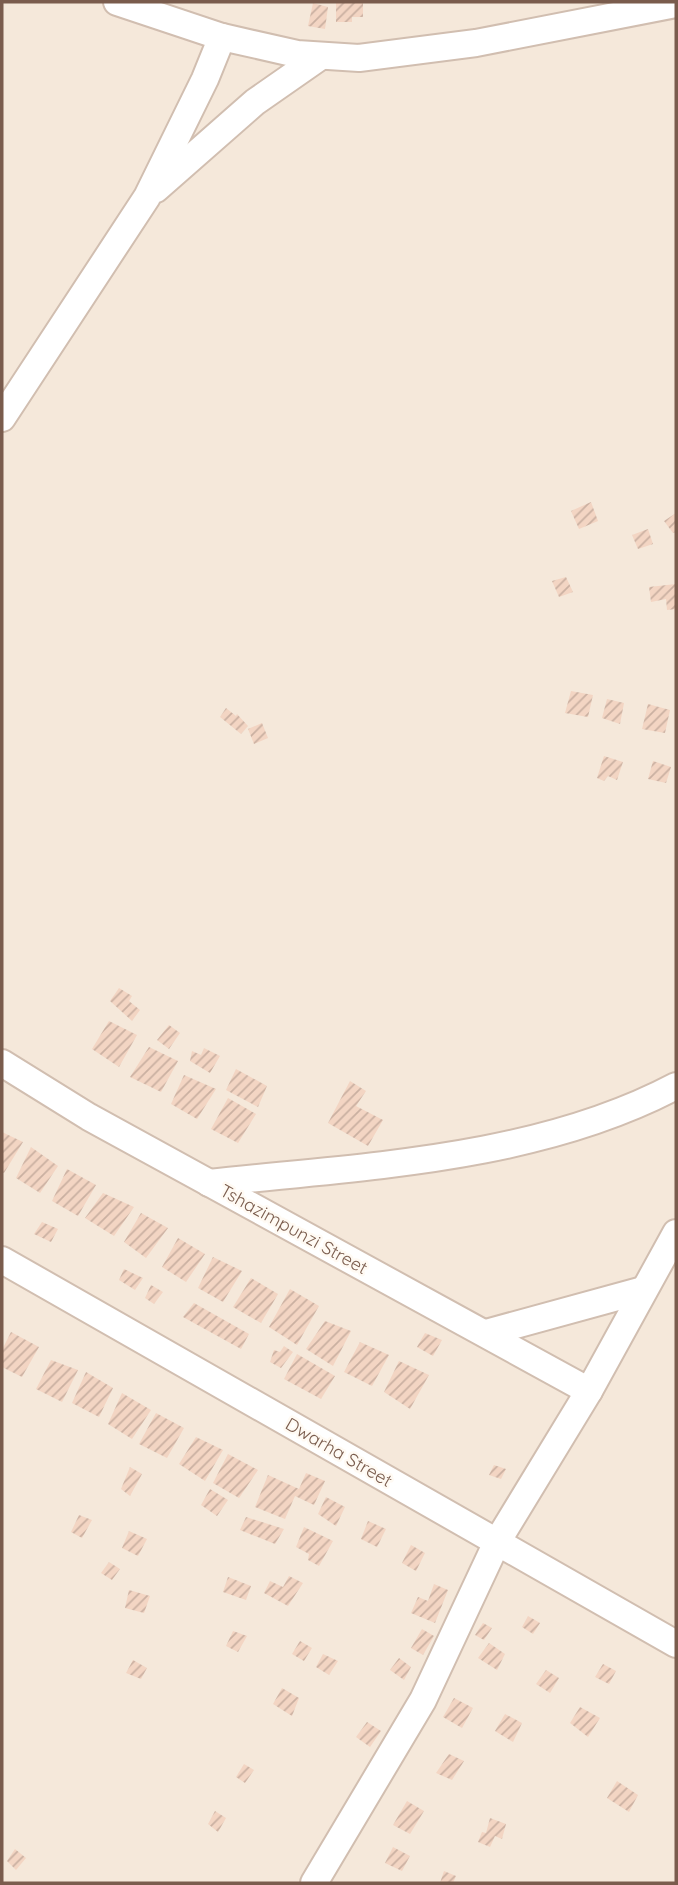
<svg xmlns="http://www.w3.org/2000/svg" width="678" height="1885" viewBox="0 0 678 1885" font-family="Quicksand,sans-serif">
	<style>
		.residential { fill: #f5e8da }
		.building { fill: url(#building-hatch) }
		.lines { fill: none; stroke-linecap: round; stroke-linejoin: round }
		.street-casing { stroke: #d1beb0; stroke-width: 30 }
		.street { stroke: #fff; stroke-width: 26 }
		.labels { text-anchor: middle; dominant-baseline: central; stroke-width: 5; stroke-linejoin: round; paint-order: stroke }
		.street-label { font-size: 18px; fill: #7a5c4d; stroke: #fffaf3 }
	</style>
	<defs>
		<pattern id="building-hatch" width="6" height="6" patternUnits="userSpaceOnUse" patternTransform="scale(1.75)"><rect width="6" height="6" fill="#f3d5c3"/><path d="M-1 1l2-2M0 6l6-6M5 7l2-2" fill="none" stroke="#cab0a1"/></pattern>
	</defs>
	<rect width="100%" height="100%" fill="#fdf6ec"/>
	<rect class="residential" x="2" y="2" width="674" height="1881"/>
	<g class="building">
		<polygon points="336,2 363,2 363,17 352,17 352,22 336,22"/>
		<polygon points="313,3 328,7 325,29 308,26"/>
		<polygon points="591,502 598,521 579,529 571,511"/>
		<polygon points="676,513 676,532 673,533 664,521"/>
		<polygon points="648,529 653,544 638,549 632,535"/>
		<polygon points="566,577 573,592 559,597 552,581"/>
		<polygon points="676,584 676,609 667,610 666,599 651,602 649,587"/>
		<polygon points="571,691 593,695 588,717 565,713"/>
		<polygon points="607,699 624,703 620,724 602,718"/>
		<polygon points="648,704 670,710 665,733 642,729"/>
		<polygon points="226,708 236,716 237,714 248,726 241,734 220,717"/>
		<polygon points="262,723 268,738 254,744 248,729"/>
		<polygon points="604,756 623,762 617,780 608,776 604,781 597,778"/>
		<polygon points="653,761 671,767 666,783 648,779"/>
		<polygon points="119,988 132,996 129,1001 140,1010 132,1021 110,1001"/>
		<polygon points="109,1021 137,1035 119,1067 92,1049"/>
		<polygon points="169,1025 180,1033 169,1049 157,1040"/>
		<polygon points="149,1047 178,1061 161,1092 130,1077"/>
		<polygon points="204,1048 220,1056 210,1073 190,1061 192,1051 201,1055"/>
		<polygon points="236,1069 267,1086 258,1107 226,1090"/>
		<polygon points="184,1075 216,1089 197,1119 171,1104"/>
		<polygon points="350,1081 366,1091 356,1106 383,1120 368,1146 328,1123"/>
		<polygon points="228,1098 256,1114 238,1143 211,1129"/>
		<polygon points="2,1132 23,1142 4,1173 2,1172"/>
		<polygon points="31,1147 58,1166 40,1193 16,1178"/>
		<polygon points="67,1169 96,1185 78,1216 52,1201"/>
		<polygon points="103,1193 134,1207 114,1236 85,1218"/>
		<polygon points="141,1213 168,1228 146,1258 124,1242"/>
		<polygon points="42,1222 58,1229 51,1242 34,1234"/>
		<polygon points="178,1238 205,1254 186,1282 162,1267"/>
		<polygon points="213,1257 242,1271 223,1302 198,1288"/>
		<polygon points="124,1269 143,1278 135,1290 119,1280"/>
		<polygon points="251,1278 278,1294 261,1323 233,1307"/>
		<polygon points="151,1285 163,1292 154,1304 145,1298"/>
		<polygon points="290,1289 319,1306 297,1345 269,1327"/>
		<polygon points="194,1303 249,1334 241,1349 183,1317"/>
		<polygon points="325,1321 351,1331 333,1366 306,1349"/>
		<polygon points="11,1332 39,1347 22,1377 2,1367 2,1350"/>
		<polygon points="425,1333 442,1340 433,1356 417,1347"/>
		<polygon points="360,1342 389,1355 372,1386 344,1372"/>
		<polygon points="284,1346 293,1352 281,1368 270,1362 274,1350 280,1352"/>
		<polygon points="297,1354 335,1376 321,1399 284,1379"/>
		<polygon points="51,1360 78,1370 62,1402 36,1389"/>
		<polygon points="399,1361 429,1375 410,1409 384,1392"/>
		<polygon points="86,1372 113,1388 99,1417 72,1403"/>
		<polygon points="122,1393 151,1410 132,1439 108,1424"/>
		<polygon points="156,1413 184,1428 167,1458 139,1444"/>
		<polygon points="196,1437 223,1450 205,1481 179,1464"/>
		<polygon points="228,1454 258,1470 239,1498 213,1483"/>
		<polygon points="494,1465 506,1469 501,1479 489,1475"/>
		<polygon points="130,1467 142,1474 130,1496 121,1489"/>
		<polygon points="306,1473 325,1481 314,1505 295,1496 285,1519 255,1507 268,1475 299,1489"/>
		<polygon points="210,1489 228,1500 217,1516 201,1505"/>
		<polygon points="326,1497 345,1507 336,1526 318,1514"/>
		<polygon points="79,1515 92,1520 82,1538 71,1532"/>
		<polygon points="246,1517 284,1529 275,1544 240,1530"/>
		<polygon points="368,1521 386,1529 377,1547 361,1539"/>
		<polygon points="304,1527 333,1541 319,1566 308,1560 309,1554 296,1547"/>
		<polygon points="129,1531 147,1539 138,1556 122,1548"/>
		<polygon points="411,1545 425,1553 416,1571 402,1563"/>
		<polygon points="109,1562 120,1569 112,1580 101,1573"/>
		<polygon points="289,1576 303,1583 288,1606 264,1593 270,1581 283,1587"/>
		<polygon points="228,1577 251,1586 246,1600 223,1592"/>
		<polygon points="434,1584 448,1590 435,1623 411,1613 418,1597 428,1601"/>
		<polygon points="129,1590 150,1596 144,1613 125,1608"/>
		<polygon points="528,1616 540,1623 533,1634 522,1627"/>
		<polygon points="483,1623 492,1628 484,1640 475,1635"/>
		<polygon points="422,1629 434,1636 423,1655 411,1648"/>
		<polygon points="233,1631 247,1636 238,1652 226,1646"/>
		<polygon points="300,1641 312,1648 304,1661 292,1654"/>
		<polygon points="489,1643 505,1654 497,1670 478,1658"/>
		<polygon points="323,1654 338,1661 329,1675 316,1667"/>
		<polygon points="399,1658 411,1667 404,1680 390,1670"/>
		<polygon points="133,1660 147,1668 141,1679 126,1673"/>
		<polygon points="603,1664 616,1671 609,1684 595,1677"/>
		<polygon points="546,1670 559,1678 550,1693 536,1684"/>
		<polygon points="282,1688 299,1698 292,1716 273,1704"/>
		<polygon points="454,1698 473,1708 462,1728 443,1717"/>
		<polygon points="580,1707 600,1718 588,1737 570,1723"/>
		<polygon points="505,1714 522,1723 513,1742 495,1731"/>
		<polygon points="367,1722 381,1731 370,1747 356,1737"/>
		<polygon points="449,1754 464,1761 452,1780 436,1773"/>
		<polygon points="244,1764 254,1770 245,1783 236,1777"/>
		<polygon points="617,1781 638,1795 629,1812 607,1798"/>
		<polygon points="407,1801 424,1811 410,1834 393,1825"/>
		<polygon points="215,1811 226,1818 218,1832 208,1824"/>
		<polygon points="490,1818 506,1824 502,1839 495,1836 490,1847 478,1842 482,1832 486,1833"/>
		<polygon points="393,1847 410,1856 402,1871 385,1863"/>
		<polygon points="15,1849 26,1858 16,1870 7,1861"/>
		<polygon points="444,1871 456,1876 453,1883 440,1883"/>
	</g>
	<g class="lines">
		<g class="street-casing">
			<g id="street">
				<polyline points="117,2 222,37 297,54 359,58 476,43 676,4"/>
				<polyline points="156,189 255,102 321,56"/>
				<polyline points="2,418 147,197 205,79 222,37"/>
				<polyline points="2,1063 89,1117 589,1391"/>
				<path d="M209 1183C364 1166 536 1160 676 1086"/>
				<polyline points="2,1260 676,1644"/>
				<polyline points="486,1333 643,1290"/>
				<polyline points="314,1883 423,1700 497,1542 589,1391 676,1233"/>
			</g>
		</g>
		<use href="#street" class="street"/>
	</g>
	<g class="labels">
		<g class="street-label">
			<text transform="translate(294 1229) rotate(29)">Tshazimpunzi Street</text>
			<text transform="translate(339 1452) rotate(30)">Dwarha Street</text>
		</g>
	</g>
	<rect width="678" height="1885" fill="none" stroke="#7a5c4d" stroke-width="7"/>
</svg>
